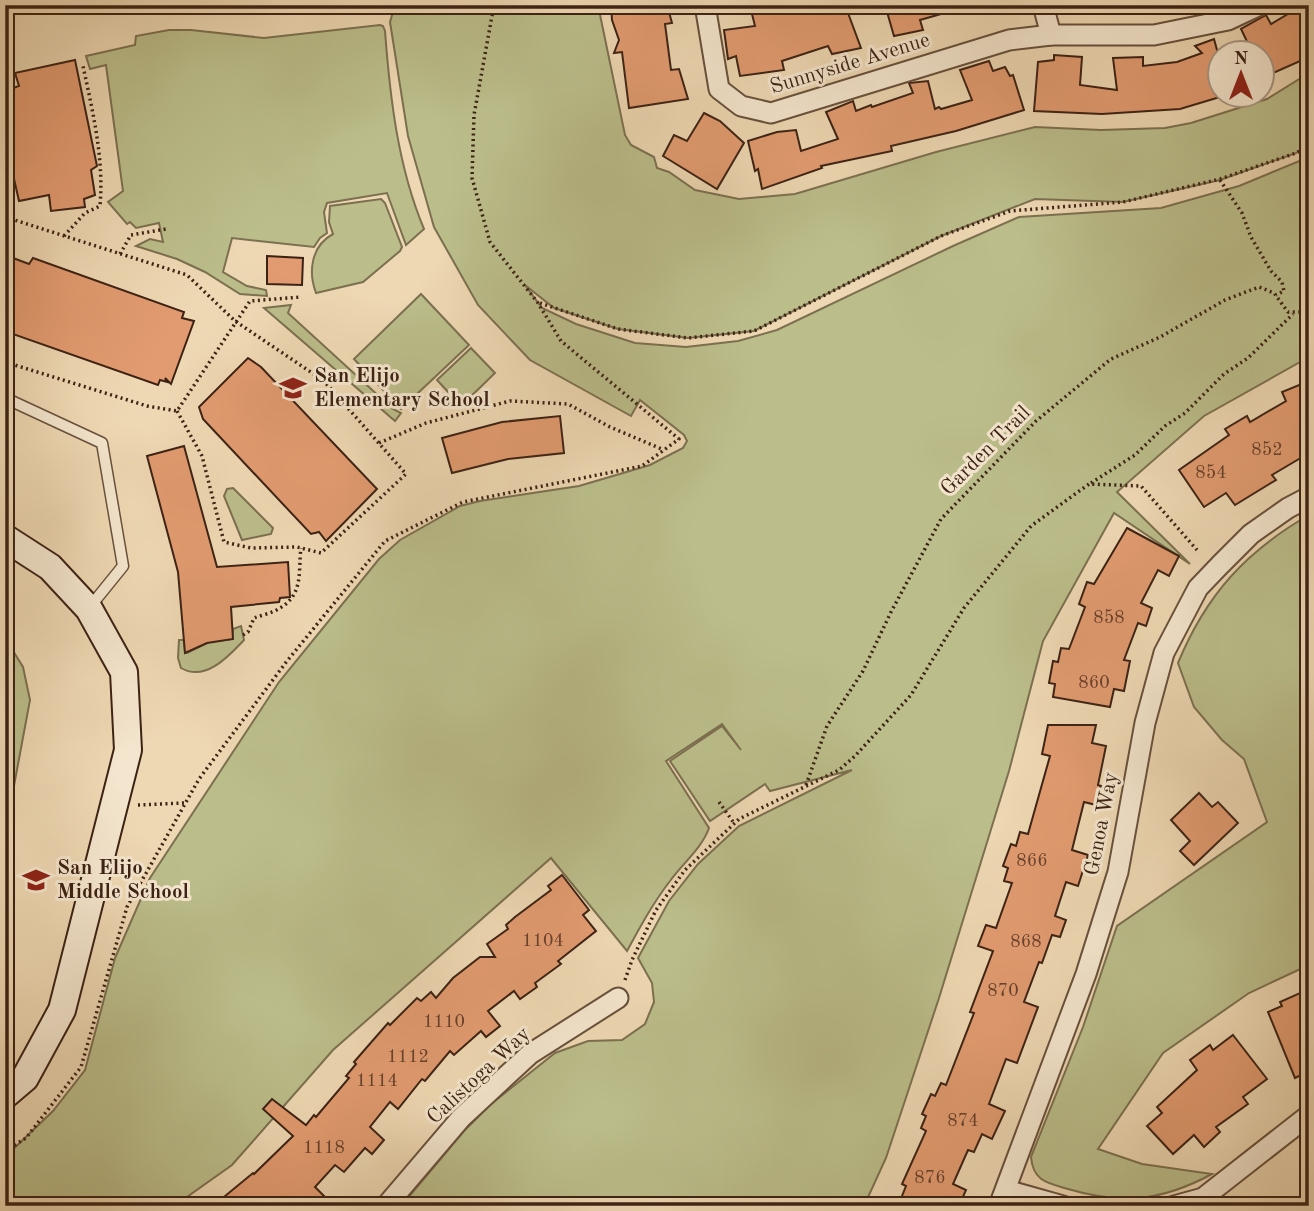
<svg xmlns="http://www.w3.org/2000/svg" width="1314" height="1211" viewBox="0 0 1314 1211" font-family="'Old Standard TT',serif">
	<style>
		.green { fill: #bbbe8b; stroke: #7c7050; stroke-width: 2 }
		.building { fill: #e29b70; stroke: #3c2215; stroke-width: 2 }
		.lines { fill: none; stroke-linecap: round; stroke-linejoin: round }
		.lane-casing { stroke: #68503c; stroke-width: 13 }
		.street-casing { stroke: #68503c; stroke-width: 23 }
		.secondary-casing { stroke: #3c2215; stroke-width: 30 }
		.path { stroke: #3c2215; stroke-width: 3.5; stroke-dasharray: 2 3.5; stroke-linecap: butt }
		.lane { stroke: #f4e6ce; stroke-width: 10 }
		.street { stroke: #f4e6ce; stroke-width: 19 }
		.secondary { stroke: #f4e6ce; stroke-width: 26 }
		.labels { text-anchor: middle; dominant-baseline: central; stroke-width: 6; stroke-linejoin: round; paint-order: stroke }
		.number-label { font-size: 18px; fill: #66402c }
		.street-label { font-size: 21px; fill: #3c2215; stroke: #f4e6ce }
		.poi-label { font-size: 21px; font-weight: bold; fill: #3c2215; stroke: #f4e6ce; text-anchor: start }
	</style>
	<rect width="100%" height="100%" fill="#eed8b3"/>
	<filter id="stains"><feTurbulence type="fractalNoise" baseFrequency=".00286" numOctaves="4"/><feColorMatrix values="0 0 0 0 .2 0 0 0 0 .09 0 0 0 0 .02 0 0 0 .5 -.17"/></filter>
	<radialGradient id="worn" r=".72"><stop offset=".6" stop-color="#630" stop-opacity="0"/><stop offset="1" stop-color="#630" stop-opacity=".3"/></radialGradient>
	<g class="green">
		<path d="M395 5H598L625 135 631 145 654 157 657 168 669 172 695 190 739 199 795 194 936 152 1035 127 1101 130 1165 128 1191 123 1267 99 1309 73V146L1296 153 1220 180 1123 202 1035 199 941 236 754 331 688 338 618 329 554 308 525 285 542 308 576 324 635 343 686 347 738 341 777 330 953 246 1019 217 1161 208 1239 186 1309 157V357L1204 416 1117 492 1190 564 1114 513 1043 641 1009 771 939 998 886 1158 864 1206H401L464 1131 491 1104 555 1053 588 1041 622 1040 645 1024 654 1002 652 983 638 958 669 901 698 864 739 826 852 770 770 791 765 784 710 821 670 761 722 726 741 750 722 724 666 761 709 828C702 848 683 863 670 881 653 903 640 927 627 951L551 858 333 1050 232 1165 177 1204 5 1206V1157L53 1111 85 1070 115 958 150 878 279 682 379 559 400 540 460 506 480 501 579 486 650 465 683 448 687 441 684 435 640 400 631 416 530 360 478 305 434 227 408 136 390 22Z"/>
		<path d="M380 25 383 26 385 31C390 98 398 167 424 229L406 245 387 193 327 203 324 212 327 233 320 238 314 247 232 238 223 272 247 286 266 290 267 296 240 294 205 272 177 259 136 246 150 239 163 242 159 223 136 228 130 222 127 224 108 202 123 191 106 65 90 69 86 56 135 45 136 36 169 30H191L264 38Z"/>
		<path d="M381 199 385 203 402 247 400 251 363 282 316 293C308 272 311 246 333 234L329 222 330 206Z"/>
		<polygon points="421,294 469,345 401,409 354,359"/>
		<polygon points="291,305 288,313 393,409 401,413 395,421 264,308"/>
		<polygon points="471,348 495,373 461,406 437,380"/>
		<polygon points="233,488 273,528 271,534 242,540 224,496 227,489"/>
		<path d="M1309 515V965L1249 993 1163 1053 1098 1149 1142 1164 1212 1174C1162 1201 1122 1205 1068 1189 1047 1183 1033 1181 1031 1157L1083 1027 1117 926 1267 822 1244 759 1222 740 1194 707 1178 663C1206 595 1246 551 1309 515Z"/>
		<path d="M241 626 244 640C228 657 205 682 181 668L178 658 179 640H184L185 653H187L209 642 232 639 233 629Z"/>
		<polygon points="5,638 23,667 30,700 5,834"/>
	</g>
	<g class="building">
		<polygon points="611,5 667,5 672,23 665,24 671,70 679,69 688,99 629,108 622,52 614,53 619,40 612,20"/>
		<polygon points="813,5 845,5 861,48 832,54 828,46 782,61 784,70 740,76 736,56 728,59 724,30 755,26 751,10 770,7 772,13"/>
		<polygon points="885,5 954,5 955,10 920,20 923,30 894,36"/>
		<polygon points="1303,5 1309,5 1309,57 1262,78 1262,52 1252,52 1241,29 1266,15 1271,24"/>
		<polygon points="1214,39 1220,61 1220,97 1180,109 1102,114 1034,111 1038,62 1054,60 1054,55 1082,57 1080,85 1117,90 1113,58 1143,57 1143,66 1177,62 1202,53 1195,46"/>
		<polygon points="75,60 97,166 91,170 95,195 84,199 85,207 51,211 49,195 19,201 5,139 5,91 19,86 15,73"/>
		<polygon points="989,61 993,71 1005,67 1010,76 1013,75 1024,110 956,131 891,146 892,151 821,166 822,168 762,189 758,169 755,171 748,141 777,132 796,130 801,151 838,139 826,112 853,101 856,111 871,105 872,107 913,93 909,83 928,81 935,109 939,107 941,109 972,100 960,70"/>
		<polygon points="704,113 720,121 744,143 717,189 663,156 674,135 687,141"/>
		<polygon points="5,255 29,264 33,258 184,312 182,318 194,321 171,384 165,378 167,382 160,380 158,385 7,332 12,319 5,317"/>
		<polygon points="267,256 303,258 302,285 267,284"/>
		<polygon points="248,358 261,367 377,489 326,541 319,532 311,534 203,419 199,407"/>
		<polygon points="1309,381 1309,453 1272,475 1276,480 1235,505 1226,493 1204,507 1179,470 1229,435 1225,429 1247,416 1250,422 1286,401 1282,392"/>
		<polygon points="560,416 564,453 508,459 452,473 442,438 502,422"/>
		<polygon points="184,446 217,567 288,562 290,597 280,598 279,602 231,607 233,639 207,643 185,653 178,572 147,456"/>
		<polygon points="1127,528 1179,556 1169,576 1158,570 1141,603 1152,608 1146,626 1138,623 1124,660 1130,661 1124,691 1114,689 1110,707 1053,697 1055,684 1049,683 1053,661 1058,662 1061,648 1069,649 1085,607 1079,604 1087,582 1094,584"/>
		<polygon points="1048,725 1096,725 1092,743 1106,746 1098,785 1101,786 1096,805 1084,802 1072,850 1088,855 1078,886 1066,882 1055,916 1066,920 1060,937 1052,935 1042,963 1039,962 1024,1002 1038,1007 1017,1063 1006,1059 989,1104 1005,1111 992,1139 982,1134 974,1152 968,1150 953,1184 966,1190 959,1206 898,1206 906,1186 902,1184 926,1131 921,1128 926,1116 922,1114 931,1094 935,1096 941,1083 946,1085 974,1013 970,1012 993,951 978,946 986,925 996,928 1012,883 1004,881 1008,868 1003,866 1011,844 1016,846 1020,832 1028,834 1050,756 1042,754"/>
		<polygon points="1199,793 1212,807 1218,802 1238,823 1194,865 1180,851 1190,841 1171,820"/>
		<polygon points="562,875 589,910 583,915 596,931 558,961 561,964 535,983 537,987 520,999 514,991 488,1011 500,1026 486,1037 481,1031 454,1055 450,1051 425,1081 422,1079 398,1109 390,1102 370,1127 384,1140 372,1154 365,1148 344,1172 335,1165 315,1187 325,1197 316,1206 213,1206 253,1173 254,1174 293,1136 263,1109 272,1099 306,1125 314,1115 316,1117 349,1078 346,1076 356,1064 354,1062 388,1023 390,1025 417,998 421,1001 431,992 436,998 453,978 480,957 495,957 487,944 508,929 506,925 515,917 551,890 548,886"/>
		<polygon points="1300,993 1302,999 1309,996 1309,1071 1295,1078 1268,1012 1282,1006 1280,1002"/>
		<polygon points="1233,1035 1267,1079 1243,1097 1248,1104 1216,1127 1220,1132 1204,1147 1194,1135 1173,1154 1147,1126 1162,1113 1157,1107 1197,1070 1190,1060 1210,1045 1213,1050"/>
	</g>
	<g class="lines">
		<g class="lane-casing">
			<polyline id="lane" points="5,398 102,443 123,566 89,608"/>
		</g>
		<g class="street-casing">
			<g id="street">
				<polyline points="705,5 719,89 741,106 771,113 1009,40 1051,35 1154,35 1228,20 1260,5"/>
				<polyline points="1043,5 1051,35"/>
				<polyline points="1006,1190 1063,1206"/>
				<polyline points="386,1206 461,1118 530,1054 618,998"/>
				<polyline points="999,1206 1086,974 1118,872 1145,723 1164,653 1198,588 1220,565 1251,534 1288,508 1309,497"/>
				<polyline points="1174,1206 1203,1198 1309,1115"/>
			</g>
		</g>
		<g class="secondary-casing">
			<polyline id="secondary" points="5,538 50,567 89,609 124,672 128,750 62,1010 25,1078 5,1095"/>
		</g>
		<g class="path">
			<polyline points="1220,180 1242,213 1251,237 1271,271 1282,282 1284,291 1276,295"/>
			<polyline points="5,217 187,275 235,321 324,381 406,474 321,553 297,547 251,548 224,542 202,456 177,411"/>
			<path d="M64 236 85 213 100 206C104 158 93 113 83 66"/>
			<polyline points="120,254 131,235 166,229"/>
			<polyline points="540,303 618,329 688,338 754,331 941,236 1010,211 1123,202 1220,179 1296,153 1309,146"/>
			<polyline points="5,362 147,406 177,411 250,301 301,297"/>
			<polyline points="379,443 426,423 510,401 568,404 610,427 664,450"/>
			<polyline points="1091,483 1135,455 1165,426 1185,413 1224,374 1248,358 1293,314"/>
			<path d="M243 635 248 632 254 618C262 615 273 613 280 608 304 594 298 571 301 548"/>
			<polyline points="806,785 827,726 863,671 891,612 941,519 1036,421 1111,359 1160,337 1225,300 1259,287 1274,293 1288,312 1303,312 1309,309"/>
			<polyline points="719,802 734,823"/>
			<polyline points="138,805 184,803"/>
			<polyline points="625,980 632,960 656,910 685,870 739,819 839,770 855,756 911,695 964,608 1031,526 1089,484 1141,486 1197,550"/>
			<polyline points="5,1151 26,1138 81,1067 127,907 199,779 287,661 385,541 463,502 642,466 679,439 561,341 538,303 490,242 472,178 474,115 494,5"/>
		</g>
		<use href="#lane" class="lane"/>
		<use href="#street" class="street"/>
		<use href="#secondary" class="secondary"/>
	</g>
	<defs>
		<g id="school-bare" transform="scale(2.1)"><path d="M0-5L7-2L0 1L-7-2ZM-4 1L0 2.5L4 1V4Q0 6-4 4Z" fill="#8f2418" stroke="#f4e6ce" stroke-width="2.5" paint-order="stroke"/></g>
	</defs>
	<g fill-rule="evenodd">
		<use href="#school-bare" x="293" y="388"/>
		<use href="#school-bare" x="36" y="880"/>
	</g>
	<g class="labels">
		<g class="number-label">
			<text x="1267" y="450">852</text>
			<text x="1211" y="473">854</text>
			<text x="1109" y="618">858</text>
			<text x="1094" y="683">860</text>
			<text x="1032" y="861">866</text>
			<text x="543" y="941">1104</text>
			<text x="1026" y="942">868</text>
			<text x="1003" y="991">870</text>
			<text x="444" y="1022">1110</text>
			<text x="408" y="1057">1112</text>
			<text x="377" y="1081">1114</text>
			<text x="963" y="1121">874</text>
			<text x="324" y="1148">1118</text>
			<text x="930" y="1178">876</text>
		</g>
		<g class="street-label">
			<text transform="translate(850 64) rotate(-17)">Sunnyside Avenue</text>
			<text transform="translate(986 451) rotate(-45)">Garden Trail</text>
			<text transform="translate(1102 824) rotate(-79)">Genoa Way</text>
			<text transform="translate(479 1076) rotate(-43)">Calistoga Way</text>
		</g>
		<g class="poi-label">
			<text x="314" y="376">San Elijo<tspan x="314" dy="24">Elementary School</tspan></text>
			<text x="57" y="868">San Elijo<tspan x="57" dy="24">Middle School</tspan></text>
		</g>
	</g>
	<rect width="1314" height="1211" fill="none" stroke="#eed8b3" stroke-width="28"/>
	<rect x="7" y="7" width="1300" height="1197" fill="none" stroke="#3c2215" stroke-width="3.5"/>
	<rect x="14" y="14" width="1286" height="1183" fill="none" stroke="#3c2215" stroke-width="2"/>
	<g transform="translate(1241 74)"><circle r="33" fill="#f4e6ce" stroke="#aa9884" stroke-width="2"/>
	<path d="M0-5L12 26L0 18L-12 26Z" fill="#8f2418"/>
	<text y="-10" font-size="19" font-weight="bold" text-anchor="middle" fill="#3c2215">N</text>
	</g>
	<rect width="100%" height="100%" filter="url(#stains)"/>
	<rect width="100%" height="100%" fill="url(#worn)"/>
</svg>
